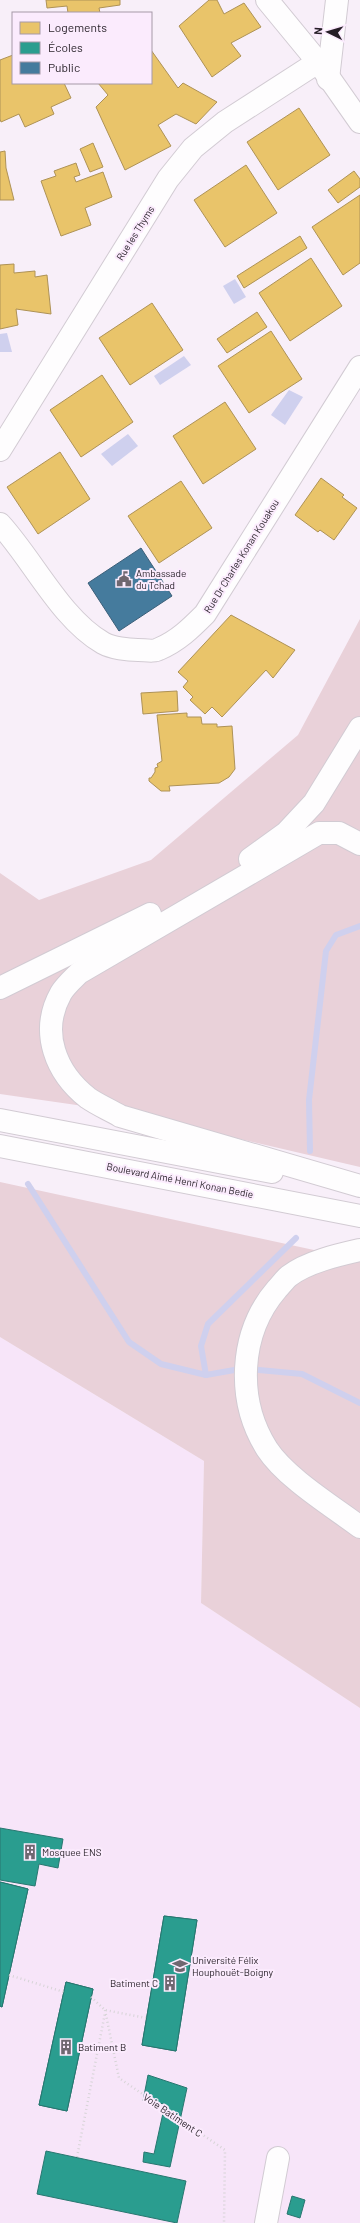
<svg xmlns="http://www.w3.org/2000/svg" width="360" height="2223" viewBox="0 0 360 2223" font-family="Barlow,sans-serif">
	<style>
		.built { fill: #f7e5f9 }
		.green { fill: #e9d1d9 }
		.water { fill: #cfd0ee }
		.homes { fill: #e9c46a; stroke: #ae9256 }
		.schools { fill: #2a9d8f; stroke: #287770 }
		.public { fill: #457b9d; stroke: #3b5f79 }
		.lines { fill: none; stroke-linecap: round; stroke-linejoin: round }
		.stream { stroke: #cfd0ee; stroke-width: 6 }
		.minor-casing { stroke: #d2cbd3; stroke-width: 24 }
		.highway-casing { stroke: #d2cbd3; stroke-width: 24 }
		.path { stroke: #d7d4d7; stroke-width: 2.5; stroke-dasharray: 1 3; stroke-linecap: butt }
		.minor { stroke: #fefdfe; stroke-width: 22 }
		.highway { stroke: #fefdfe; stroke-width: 22 }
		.labels { text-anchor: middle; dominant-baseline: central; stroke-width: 4; stroke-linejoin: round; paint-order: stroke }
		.street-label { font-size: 10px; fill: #251e26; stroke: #fbebfd }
		.poi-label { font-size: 10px; fill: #251e26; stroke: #fbebfd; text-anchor: start }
	</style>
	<rect width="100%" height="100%" fill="#f8eff9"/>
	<polygon class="built" points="0,1337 204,1461 201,1603 360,1708 360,2223 0,2223"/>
	<g class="green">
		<polygon points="360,619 360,1167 125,1112 0,1094 0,873 39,900 151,860 298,735"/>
		<polygon points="0,1182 360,1260 360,1708 201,1603 204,1461 0,1337"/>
	</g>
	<g class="water">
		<polygon points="235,279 246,297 234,304 223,286"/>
		<polygon points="7,333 12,352 0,352 0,334"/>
		<polygon points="184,356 191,365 160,385 154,376"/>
		<polygon points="289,390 303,397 285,425 271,415"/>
		<polygon points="128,434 138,446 112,466 101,454"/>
	</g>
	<g class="homes">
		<polygon points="46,0 120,0 120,5 99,8 100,13 68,13 67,6 47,8"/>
		<polygon points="209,0 217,0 224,14 244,3 261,27 231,43 241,56 212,77 179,26"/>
		<polygon points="151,50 178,88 183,83 217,102 196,124 176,114 158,125 171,146 125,170 96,107 108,95 98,83 151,83"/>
		<polygon points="13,55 13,83 64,83 71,98 51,107 54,114 25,127 19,114 1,122 0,119 0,60"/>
		<polygon points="299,108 330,155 278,190 247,142"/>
		<polygon points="93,143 103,167 90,172 80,149"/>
		<polygon points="5,151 6,168 14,200 0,200 0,152"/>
		<polygon points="76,163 80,175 74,177 76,182 103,172 112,197 85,208 91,225 61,236 41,181 56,176 54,171"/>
		<polygon points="246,165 277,213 225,247 194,200"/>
		<polygon points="354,171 360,179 360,187 338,203 328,190"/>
		<polygon points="360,195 360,263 343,275 312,227"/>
		<polygon points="300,236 307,248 244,288 237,276"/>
		<polygon points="311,258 342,306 290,341 259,293"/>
		<polygon points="14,264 14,273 35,271 35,277 47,275 51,314 16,309 18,325 0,329 0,265"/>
		<polygon points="152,303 183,350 130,385 99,338"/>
		<polygon points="257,312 267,327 227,353 217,339"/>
		<polygon points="271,331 302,379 249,413 218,366"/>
		<polygon points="102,375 133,422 81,457 50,410"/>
		<polygon points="225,402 256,449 203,484 173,436"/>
		<polygon points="60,452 90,499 38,534 7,487"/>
		<polygon points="321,478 344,495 342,497 357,508 334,540 320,530 318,532 295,515"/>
		<polygon points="181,481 212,528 159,563 128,516"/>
		<polygon points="231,615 295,650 273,678 266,670 222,717 212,707 205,714 190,700 193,697 183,687 188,681 178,672"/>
		<polygon points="177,691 178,711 143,714 141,693"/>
		<polygon points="187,713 187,717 201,717 202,724 217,724 217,727 232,726 235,769 229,777 219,783 169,786 170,791 161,791 149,781 149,778 151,778 155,772 155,768 158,767 157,764 162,761 157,715"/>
	</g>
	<g class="schools">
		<polygon points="0,1828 63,1839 58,1868 39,1864 35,1886 0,1880"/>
		<polygon points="0,1882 28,1889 2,2007 0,2006"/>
		<polygon points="0,1882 28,1889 2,2007 0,2006"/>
		<polygon points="164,1916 197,1920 176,2051 142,2045"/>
		<polygon points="164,1916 197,1920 176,2051 142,2045"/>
		<polygon points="66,1982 93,1989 67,2111 39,2105"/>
		<polygon points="66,1982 93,1989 67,2111 39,2105"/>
		<polygon points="148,2075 187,2088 170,2167 143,2162 144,2152 154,2154 165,2104 143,2101"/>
		<polygon points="46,2151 186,2181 177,2223 37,2194"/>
		<polygon points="292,2196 305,2200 300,2218 287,2214"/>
	</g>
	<polygon class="public" points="141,548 172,596 119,631 88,583"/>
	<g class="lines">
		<g class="stream">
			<polyline points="310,1151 309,1100 326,951 336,935 360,926"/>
			<polyline points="28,1184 129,1342 161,1364 206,1375 240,1369"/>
			<polyline points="259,1370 302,1374 360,1403"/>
			<polyline points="206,1375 201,1346 208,1324 296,1238"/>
		</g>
		<g class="minor-casing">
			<g id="minor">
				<polyline points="267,0 318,62 360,122"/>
				<polyline points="328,79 337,0"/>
				<polyline points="0,450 168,179 193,148 225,122 318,62"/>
				<path d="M0 524C33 560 61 619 103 643 112 648 128 650 138 650 145 650 154 652 159 649 178 641 191 628 205 614L360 367"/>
				<polyline points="266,2223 278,2158"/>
			</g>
		</g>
		<g class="highway-casing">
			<g id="highway">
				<path d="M360 844 339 833H319L79 973C73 979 65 986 61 993 39 1032 56 1073 88 1098 98 1105 110 1110 120 1116L360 1186"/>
				<polyline points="250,859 286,833 314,803 360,728"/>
				<polyline points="0,988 150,914"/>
				<polyline points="0,1120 272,1172"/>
				<polyline points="0,1146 360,1216"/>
				<path d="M360 1250C338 1255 307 1262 289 1276 285 1279 281 1285 277 1289 239 1333 236 1400 267 1449 286 1478 332 1506 360 1527"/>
			</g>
		</g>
		<g class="path">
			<polyline points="9,1975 64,1992"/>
			<polyline points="91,1997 105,2010 146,2018"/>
			<polyline points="105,2010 119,2078 225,2150 224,2223"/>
			<polyline points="77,2157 105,2013"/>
		</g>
		<use href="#minor" class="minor"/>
		<use href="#highway" class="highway"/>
	</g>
	<defs>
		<g id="civic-bare" transform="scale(1.2)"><path d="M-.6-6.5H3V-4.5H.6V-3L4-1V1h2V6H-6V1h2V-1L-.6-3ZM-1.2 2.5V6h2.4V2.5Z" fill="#6f6770" stroke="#fbebfd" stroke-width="2.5" paint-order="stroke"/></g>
		<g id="building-bare" transform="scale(1.2)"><path d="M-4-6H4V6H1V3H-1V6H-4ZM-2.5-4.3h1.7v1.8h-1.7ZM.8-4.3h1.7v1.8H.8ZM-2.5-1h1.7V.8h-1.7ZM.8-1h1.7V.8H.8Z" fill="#6f6770" stroke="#fbebfd" stroke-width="2.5" paint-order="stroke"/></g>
		<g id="university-bare" transform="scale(1.2)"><path d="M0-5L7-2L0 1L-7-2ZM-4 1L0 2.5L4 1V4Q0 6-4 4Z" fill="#6f6770" stroke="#fbebfd" stroke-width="2.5" paint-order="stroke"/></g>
	</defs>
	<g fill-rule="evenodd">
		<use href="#civic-bare" x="124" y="579"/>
		<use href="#building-bare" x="30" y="1852"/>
		<use href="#university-bare" x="180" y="1966"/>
		<use href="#building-bare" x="170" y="1983"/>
		<use href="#building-bare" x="66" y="2047"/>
	</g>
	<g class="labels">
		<g class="street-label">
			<text transform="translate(135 233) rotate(-58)">Rue les Thyms</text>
			<text transform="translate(241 556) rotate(-58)">Rue Dr Charles Konan Kouakou</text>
			<text transform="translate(180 1180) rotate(11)">Boulevard Aimé Henri Konan Bedie</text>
			<text transform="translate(173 2115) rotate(34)">Voie Batiment C</text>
		</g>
		<g class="poi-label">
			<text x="136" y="573">Ambassade<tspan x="136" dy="12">du Tchad</tspan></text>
			<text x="42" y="1852">Mosquee ENS</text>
			<text x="192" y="1960">Université Félix<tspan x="192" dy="12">Houphouët-Boigny</tspan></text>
			<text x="158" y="1983" text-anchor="end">Batiment C</text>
			<text x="78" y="2047">Batiment B</text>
		</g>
	</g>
	<rect x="12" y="12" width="140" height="72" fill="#fbebfd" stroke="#a599a7"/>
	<rect x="20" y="22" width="20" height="12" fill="#e9c46a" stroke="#a599a7"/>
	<text x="48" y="32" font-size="12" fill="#251e26">Logements</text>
	<rect x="20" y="42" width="20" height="12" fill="#2a9d8f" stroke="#a599a7"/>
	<text x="48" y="52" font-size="12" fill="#251e26">Écoles</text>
	<rect x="20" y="62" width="20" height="12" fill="#457b9d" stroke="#a599a7"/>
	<text x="48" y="72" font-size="12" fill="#251e26">Public</text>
	<g transform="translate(328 32) rotate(275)" stroke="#fbebfd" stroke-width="3" paint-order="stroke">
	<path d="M0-3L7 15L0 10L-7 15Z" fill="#251e26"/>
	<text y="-6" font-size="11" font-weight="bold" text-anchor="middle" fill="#251e26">N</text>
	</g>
</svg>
